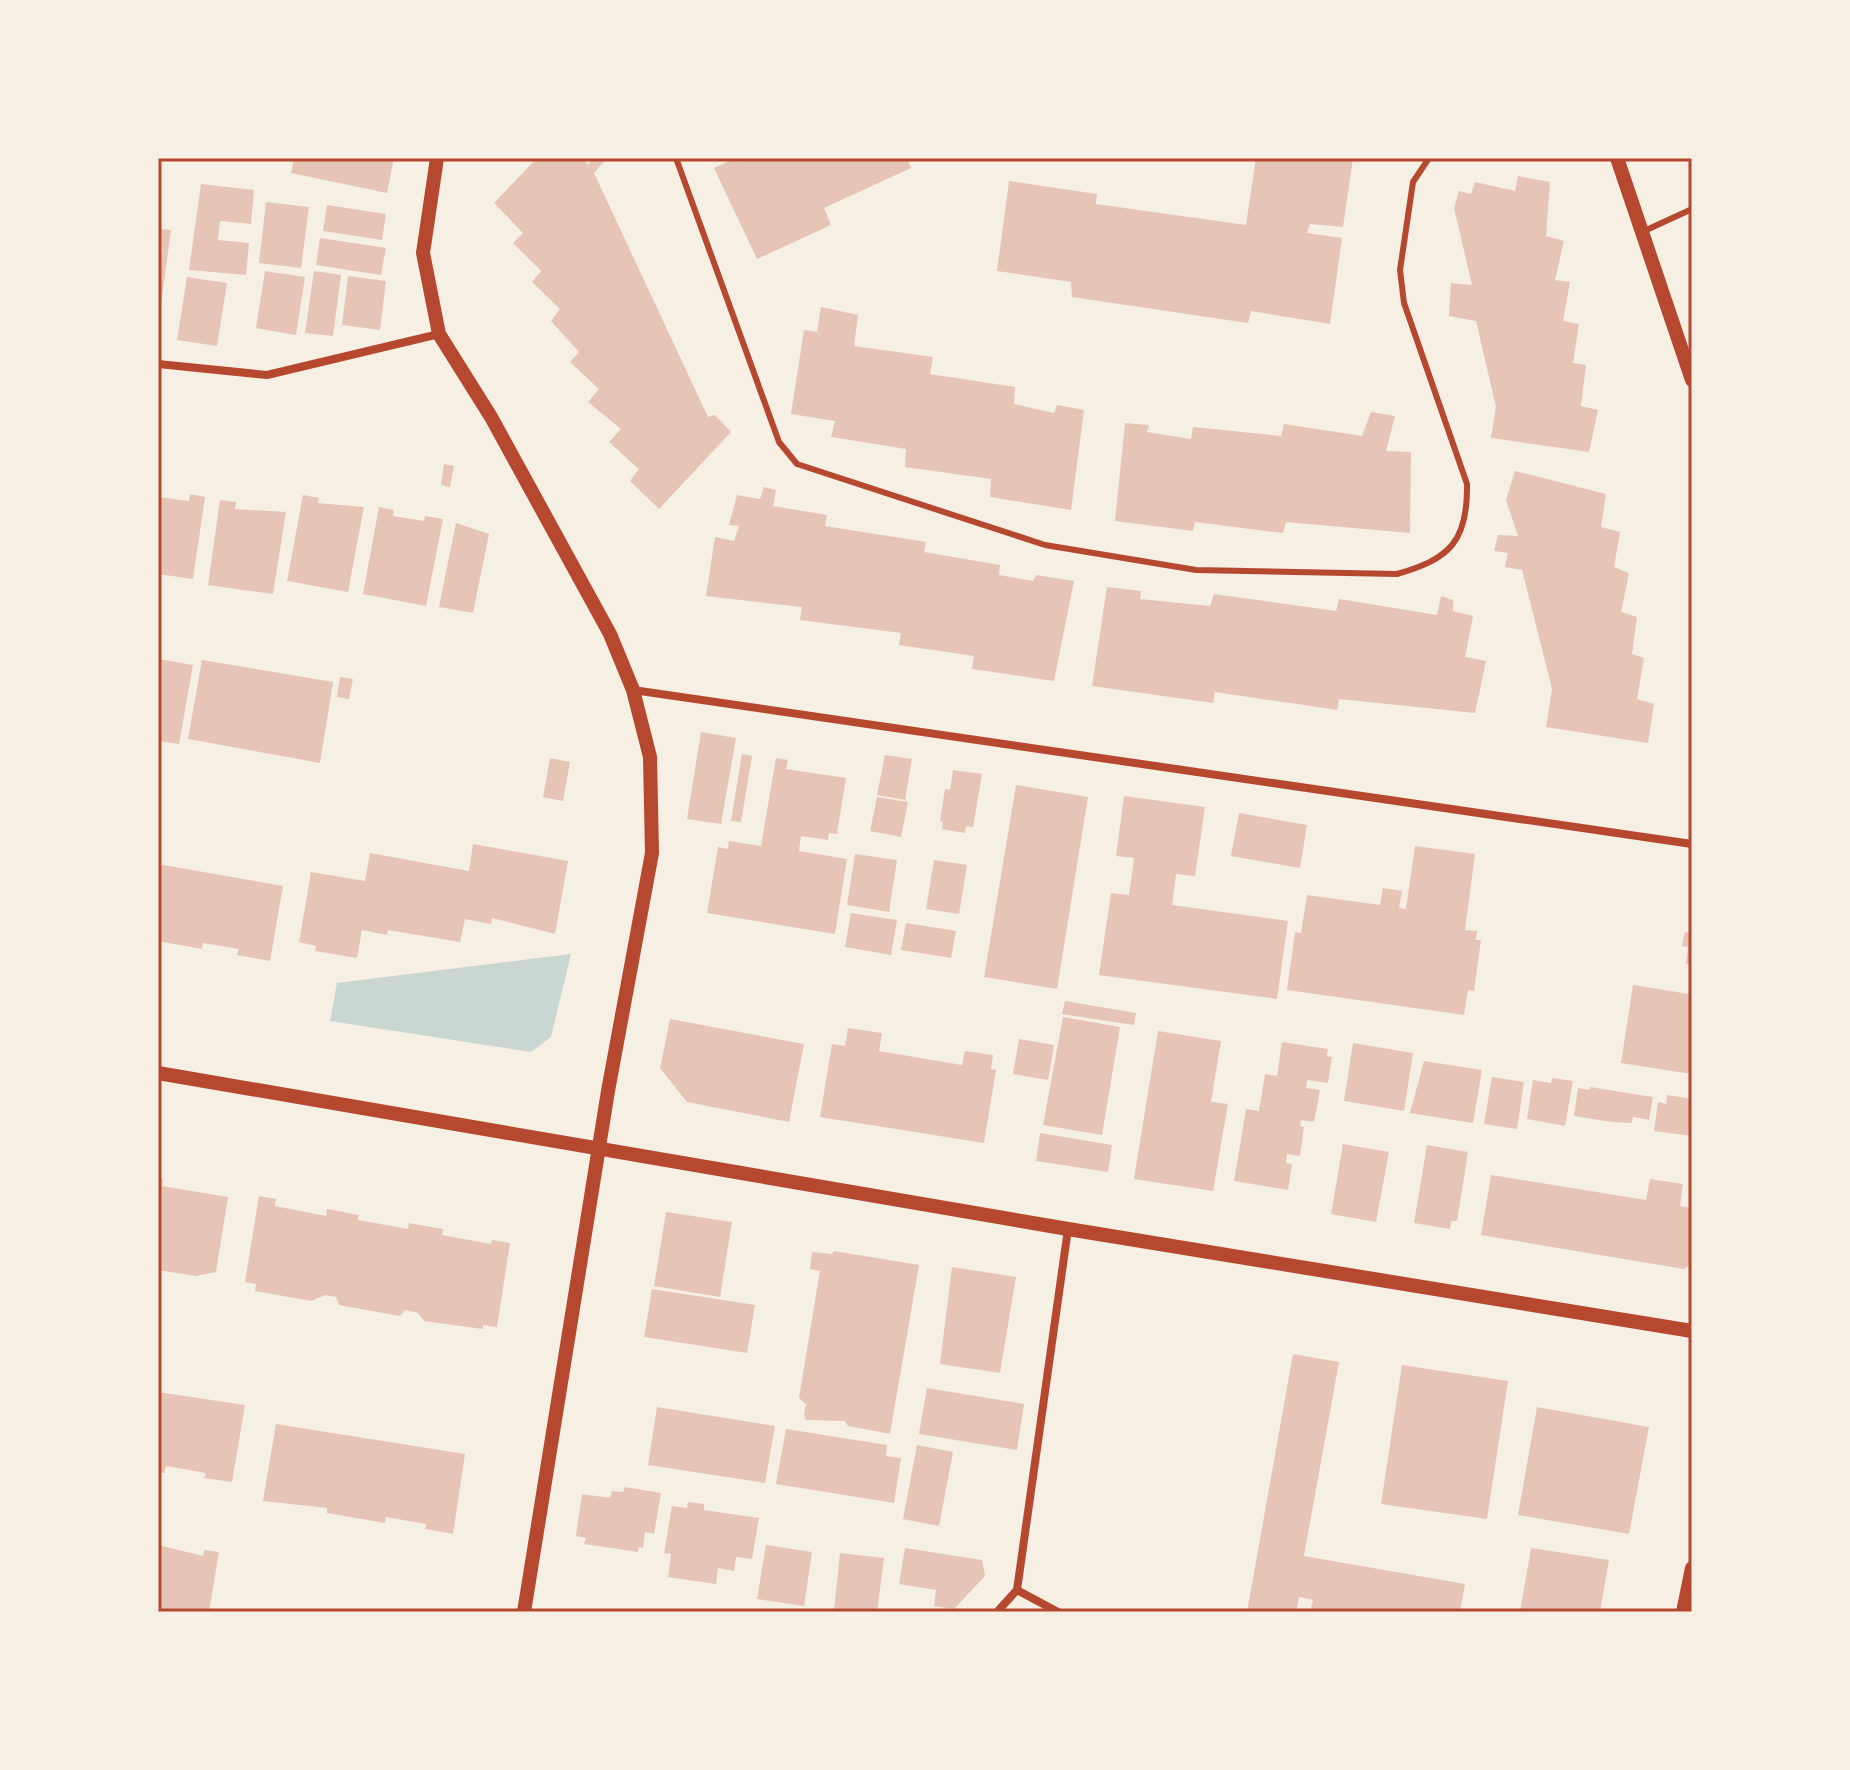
<svg xmlns="http://www.w3.org/2000/svg" width="1850" height="1770" viewBox="0 0 1850 1770" font-family="'Crimson Pro',serif">
	<style>
		.water { fill: #c9d6d2 }
		.building { fill: #e6c5b7 }
		.lines { fill: none; stroke-linecap: round; stroke-linejoin: round }
		.service { stroke: #b5482f; stroke-width: 6 }
		.minor { stroke: #b5482f; stroke-width: 8 }
		.tertiary { stroke: #b5482f; stroke-width: 14 }
		.neatline { fill: none; stroke: #b5482f; stroke-width: 3 }
	</style>
	<rect width="100%" height="100%" fill="#f6efe4"/>
	<polygon class="water" points="571,954 551,1037 531,1052 330,1021 337,983"/>
	<g class="building">
		<polygon points="294,158 394,158 387,193 291,173"/>
		<polygon points="537,158 583,158 588,165 594,158 607,158 594,173 708,417 715,415 731,432 659,509 630,481 639,469 609,442 621,429 588,402 599,389 570,362 579,352 551,321 560,309 532,282 541,271 513,243 523,233 494,203"/>
		<polygon points="735,158 742,162 749,158 907,158 911,168 824,208 831,225 757,259 714,168"/>
		<polygon points="1256,158 1353,158 1343,227 1310,224 1307,233 1342,238 1330,324 1251,311 1248,323 1072,297 1071,282 997,271 1009,181 1097,194 1096,204 1246,225"/>
		<polygon points="1518,176 1550,182 1546,236 1564,241 1555,280 1570,282 1563,321 1579,324 1573,363 1586,365 1581,406 1598,410 1589,452 1491,438 1496,407 1476,321 1449,316 1451,283 1472,285 1454,208 1459,191 1471,194 1475,182 1515,191"/>
		<polygon points="201,184 254,190 251,224 220,221 218,240 249,243 246,275 189,270"/>
		<polygon points="266,202 309,207 301,268 259,263"/>
		<polygon points="327,205 386,214 382,240 323,231"/>
		<polygon points="158,229 171,230 160,311 158,311"/>
		<polygon points="320,238 386,248 381,275 316,265"/>
		<polygon points="265,271 305,277 296,335 256,328"/>
		<polygon points="314,271 341,275 333,336 305,333"/>
		<polygon points="348,276 386,281 380,330 342,325"/>
		<polygon points="187,277 227,283 217,346 177,340"/>
		<polygon points="821,307 858,315 854,346 933,357 930,374 1015,387 1014,404 1054,413 1057,405 1084,410 1071,510 990,497 991,479 905,467 906,449 831,437 835,421 791,414 804,330 817,332"/>
		<polygon points="1371,412 1395,416 1386,451 1411,452 1410,533 1286,522 1283,533 1195,522 1193,531 1115,521 1125,423 1149,425 1147,432 1191,439 1193,427 1281,436 1284,424 1362,436"/>
		<polygon points="444,464 454,466 450,487 441,485"/>
		<polygon points="1515,471 1606,494 1601,527 1620,532 1614,567 1629,573 1621,612 1637,617 1632,654 1644,658 1637,699 1654,704 1648,743 1546,727 1552,689 1522,570 1505,567 1508,553 1494,551 1498,535 1518,536 1506,500"/>
		<polygon points="764,487 776,490 773,506 827,515 825,526 926,542 924,552 1000,565 999,575 1033,581 1036,575 1074,581 1054,681 972,669 974,656 899,645 901,633 800,620 802,607 706,596 715,537 734,541 739,526 729,525 737,495 760,499"/>
		<polygon points="190,494 205,497 193,579 158,574 158,497 189,501"/>
		<polygon points="303,495 319,498 318,503 364,507 348,592 287,581"/>
		<polygon points="220,500 236,502 235,509 286,512 273,594 208,585"/>
		<polygon points="379,507 394,510 393,516 424,521 425,516 443,519 426,606 363,594"/>
		<polygon points="456,523 489,534 473,613 439,607"/>
		<polygon points="1107,587 1141,591 1140,599 1210,606 1214,594 1336,611 1339,599 1437,615 1441,596 1453,600 1453,611 1473,616 1465,657 1486,661 1475,713 1339,699 1337,710 1215,692 1213,703 1092,686"/>
		<polygon points="158,659 193,665 179,744 158,741"/>
		<polygon points="202,660 333,682 320,763 188,739"/>
		<polygon points="340,677 353,679 349,699 337,697"/>
		<polygon points="701,732 736,738 721,824 687,819"/>
		<polygon points="742,754 752,756 741,822 731,821"/>
		<polygon points="885,755 912,759 905,800 877,795"/>
		<polygon points="550,758 570,762 563,801 543,797"/>
		<polygon points="776,758 788,760 786,769 846,778 837,834 829,833 828,840 801,836 799,851 847,859 835,934 707,913 718,847 728,849 729,841 761,846"/>
		<polygon points="953,770 982,774 973,827 966,826 965,833 942,829 943,822 940,821 945,789 950,790"/>
		<polygon points="1016,785 1088,797 1057,989 984,977"/>
		<polygon points="1124,796 1205,807 1195,876 1176,874 1172,905 1288,921 1277,999 1099,975 1111,893 1129,895 1134,858 1116,856"/>
		<polygon points="877,797 908,802 901,837 870,831"/>
		<polygon points="1239,813 1307,825 1300,868 1231,856"/>
		<polygon points="473,844 568,861 555,934 492,918 491,924 465,919 460,942 388,930 387,935 362,930 357,958 315,951 316,946 299,942 311,872 365,881 370,853 469,871"/>
		<polygon points="1415,846 1475,854 1465,930 1477,931 1476,940 1481,940 1474,991 1468,990 1464,1015 1287,990 1295,932 1301,933 1307,895 1380,905 1383,888 1402,891 1399,908 1406,909"/>
		<polygon points="855,854 897,860 889,912 847,905"/>
		<polygon points="934,860 967,865 959,914 926,909"/>
		<polygon points="158,864 283,886 270,961 237,955 239,949 203,943 202,949 158,941"/>
		<polygon points="851,913 897,920 891,955 845,947"/>
		<polygon points="906,923 956,931 951,958 901,950"/>
		<polygon points="1685,932 1692,933 1692,965 1686,964 1688,947 1682,946"/>
		<polygon points="1633,985 1689,994 1692,986 1692,1074 1621,1063"/>
		<polygon points="1065,1001 1136,1013 1134,1025 1062,1014"/>
		<polygon points="1063,1017 1120,1027 1102,1135 1043,1125"/>
		<polygon points="670,1019 804,1044 789,1122 687,1102 660,1068"/>
		<polygon points="848,1028 882,1033 879,1051 962,1065 965,1051 993,1055 991,1069 996,1070 984,1143 820,1117 832,1044 845,1046"/>
		<polygon points="1158,1031 1221,1041 1211,1102 1228,1104 1213,1191 1134,1179"/>
		<polygon points="1019,1039 1054,1045 1048,1080 1013,1074"/>
		<polygon points="1282,1042 1328,1049 1327,1056 1332,1057 1328,1083 1307,1080 1306,1088 1320,1090 1314,1122 1301,1120 1300,1126 1304,1127 1300,1156 1287,1154 1286,1163 1292,1164 1288,1190 1234,1181 1246,1109 1259,1111 1265,1074 1277,1076"/>
		<polygon points="1353,1043 1413,1053 1404,1111 1344,1101"/>
		<polygon points="1424,1061 1482,1070 1473,1123 1410,1113"/>
		<polygon points="1492,1077 1524,1082 1517,1129 1484,1124"/>
		<polygon points="1552,1078 1573,1081 1565,1126 1527,1119 1533,1080 1551,1083"/>
		<polygon points="1590,1087 1653,1097 1649,1120 1633,1117 1632,1123 1612,1122 1574,1116 1578,1088 1589,1090"/>
		<polygon points="1667,1095 1692,1099 1692,1136 1654,1131 1658,1102 1666,1104"/>
		<polygon points="1040,1133 1112,1145 1108,1172 1036,1161"/>
		<polygon points="1343,1144 1389,1152 1376,1222 1331,1214"/>
		<polygon points="1427,1145 1468,1152 1457,1221 1451,1221 1450,1229 1414,1223"/>
		<polygon points="1491,1175 1646,1200 1650,1179 1683,1184 1680,1206 1692,1208 1692,1263 1684,1269 1481,1235"/>
		<polygon points="158,1179 163,1179 162,1186 228,1197 216,1272 196,1276 158,1270"/>
		<polygon points="259,1196 276,1199 275,1206 326,1216 327,1209 359,1215 358,1220 408,1229 409,1223 443,1229 442,1235 491,1244 492,1240 510,1243 497,1327 483,1325 483,1329 424,1321 418,1313 406,1310 399,1316 339,1305 336,1297 325,1295 311,1301 255,1291 256,1284 245,1282"/>
		<polygon points="666,1212 732,1222 720,1297 654,1286"/>
		<polygon points="834,1251 919,1265 890,1434 848,1426 845,1421 806,1420 804,1414 806,1404 799,1398 820,1271 810,1269 812,1252 832,1254"/>
		<polygon points="952,1267 1016,1277 1000,1373 940,1364"/>
		<polygon points="652,1289 755,1305 747,1353 644,1337"/>
		<polygon points="1293,1354 1339,1362 1304,1556 1465,1584 1460,1612 1310,1612 1313,1600 1299,1597 1296,1612 1247,1612"/>
		<polygon points="1402,1365 1508,1381 1487,1519 1381,1504"/>
		<polygon points="927,1388 1024,1404 1017,1450 919,1434"/>
		<polygon points="158,1392 245,1405 232,1482 204,1478 206,1473 166,1466 164,1473 158,1472"/>
		<polygon points="657,1407 775,1426 765,1483 648,1465"/>
		<polygon points="1537,1407 1649,1427 1629,1534 1518,1515"/>
		<polygon points="276,1424 465,1454 453,1534 425,1529 426,1524 386,1517 385,1523 327,1513 327,1508 263,1501"/>
		<polygon points="786,1429 887,1445 886,1456 901,1458 894,1503 776,1484"/>
		<polygon points="917,1445 953,1452 939,1526 903,1519"/>
		<polygon points="625,1487 661,1493 654,1534 645,1532 643,1548 639,1547 638,1552 584,1544 586,1538 576,1536 582,1494 610,1498 612,1491 623,1492"/>
		<polygon points="688,1502 704,1504 704,1510 759,1518 752,1559 736,1557 734,1571 718,1568 716,1584 668,1577 671,1554 664,1553 672,1506 687,1508"/>
		<polygon points="158,1545 203,1556 204,1550 219,1552 209,1612 158,1612"/>
		<polygon points="766,1545 812,1552 804,1606 757,1599"/>
		<polygon points="905,1548 982,1560 985,1576 954,1609 934,1606 936,1590 899,1584"/>
		<polygon points="1531,1548 1609,1560 1600,1612 1520,1612"/>
		<polygon points="840,1553 884,1558 877,1612 834,1610"/>
	</g>
	<g class="lines">
		<g class="service">
			<path d="M676 158 779 442 797 464 1045 545 1196 570 1397 574C1450 559 1468 541 1467 484L1404 303 1400 270 1413 182 1429 158"/>
			<polyline points="1642,232 1692,209"/>
		</g>
		<g class="minor">
			<polyline points="158,364 267,375 439,334"/>
			<polyline points="633,690 1692,844"/>
			<polyline points="1017,1590 1058,1612"/>
			<polyline points="997,1612 1017,1590 1068,1229"/>
		</g>
		<g class="tertiary">
			<polyline points="437,158 423,253 439,334 491,417 610,634 633,690 650,757 652,853 608,1091 524,1612"/>
			<polyline points="1617,158 1692,380"/>
			<polyline points="158,1073 1068,1229 1692,1331"/>
			<polyline points="1683,1612 1692,1568"/>
		</g>
	</g>
	<rect width="1850" height="1770" fill="none" stroke="#f6efe4" stroke-width="320"/>
	<rect x="160" y="160" width="1530" height="1450" class="neatline"/>
</svg>
